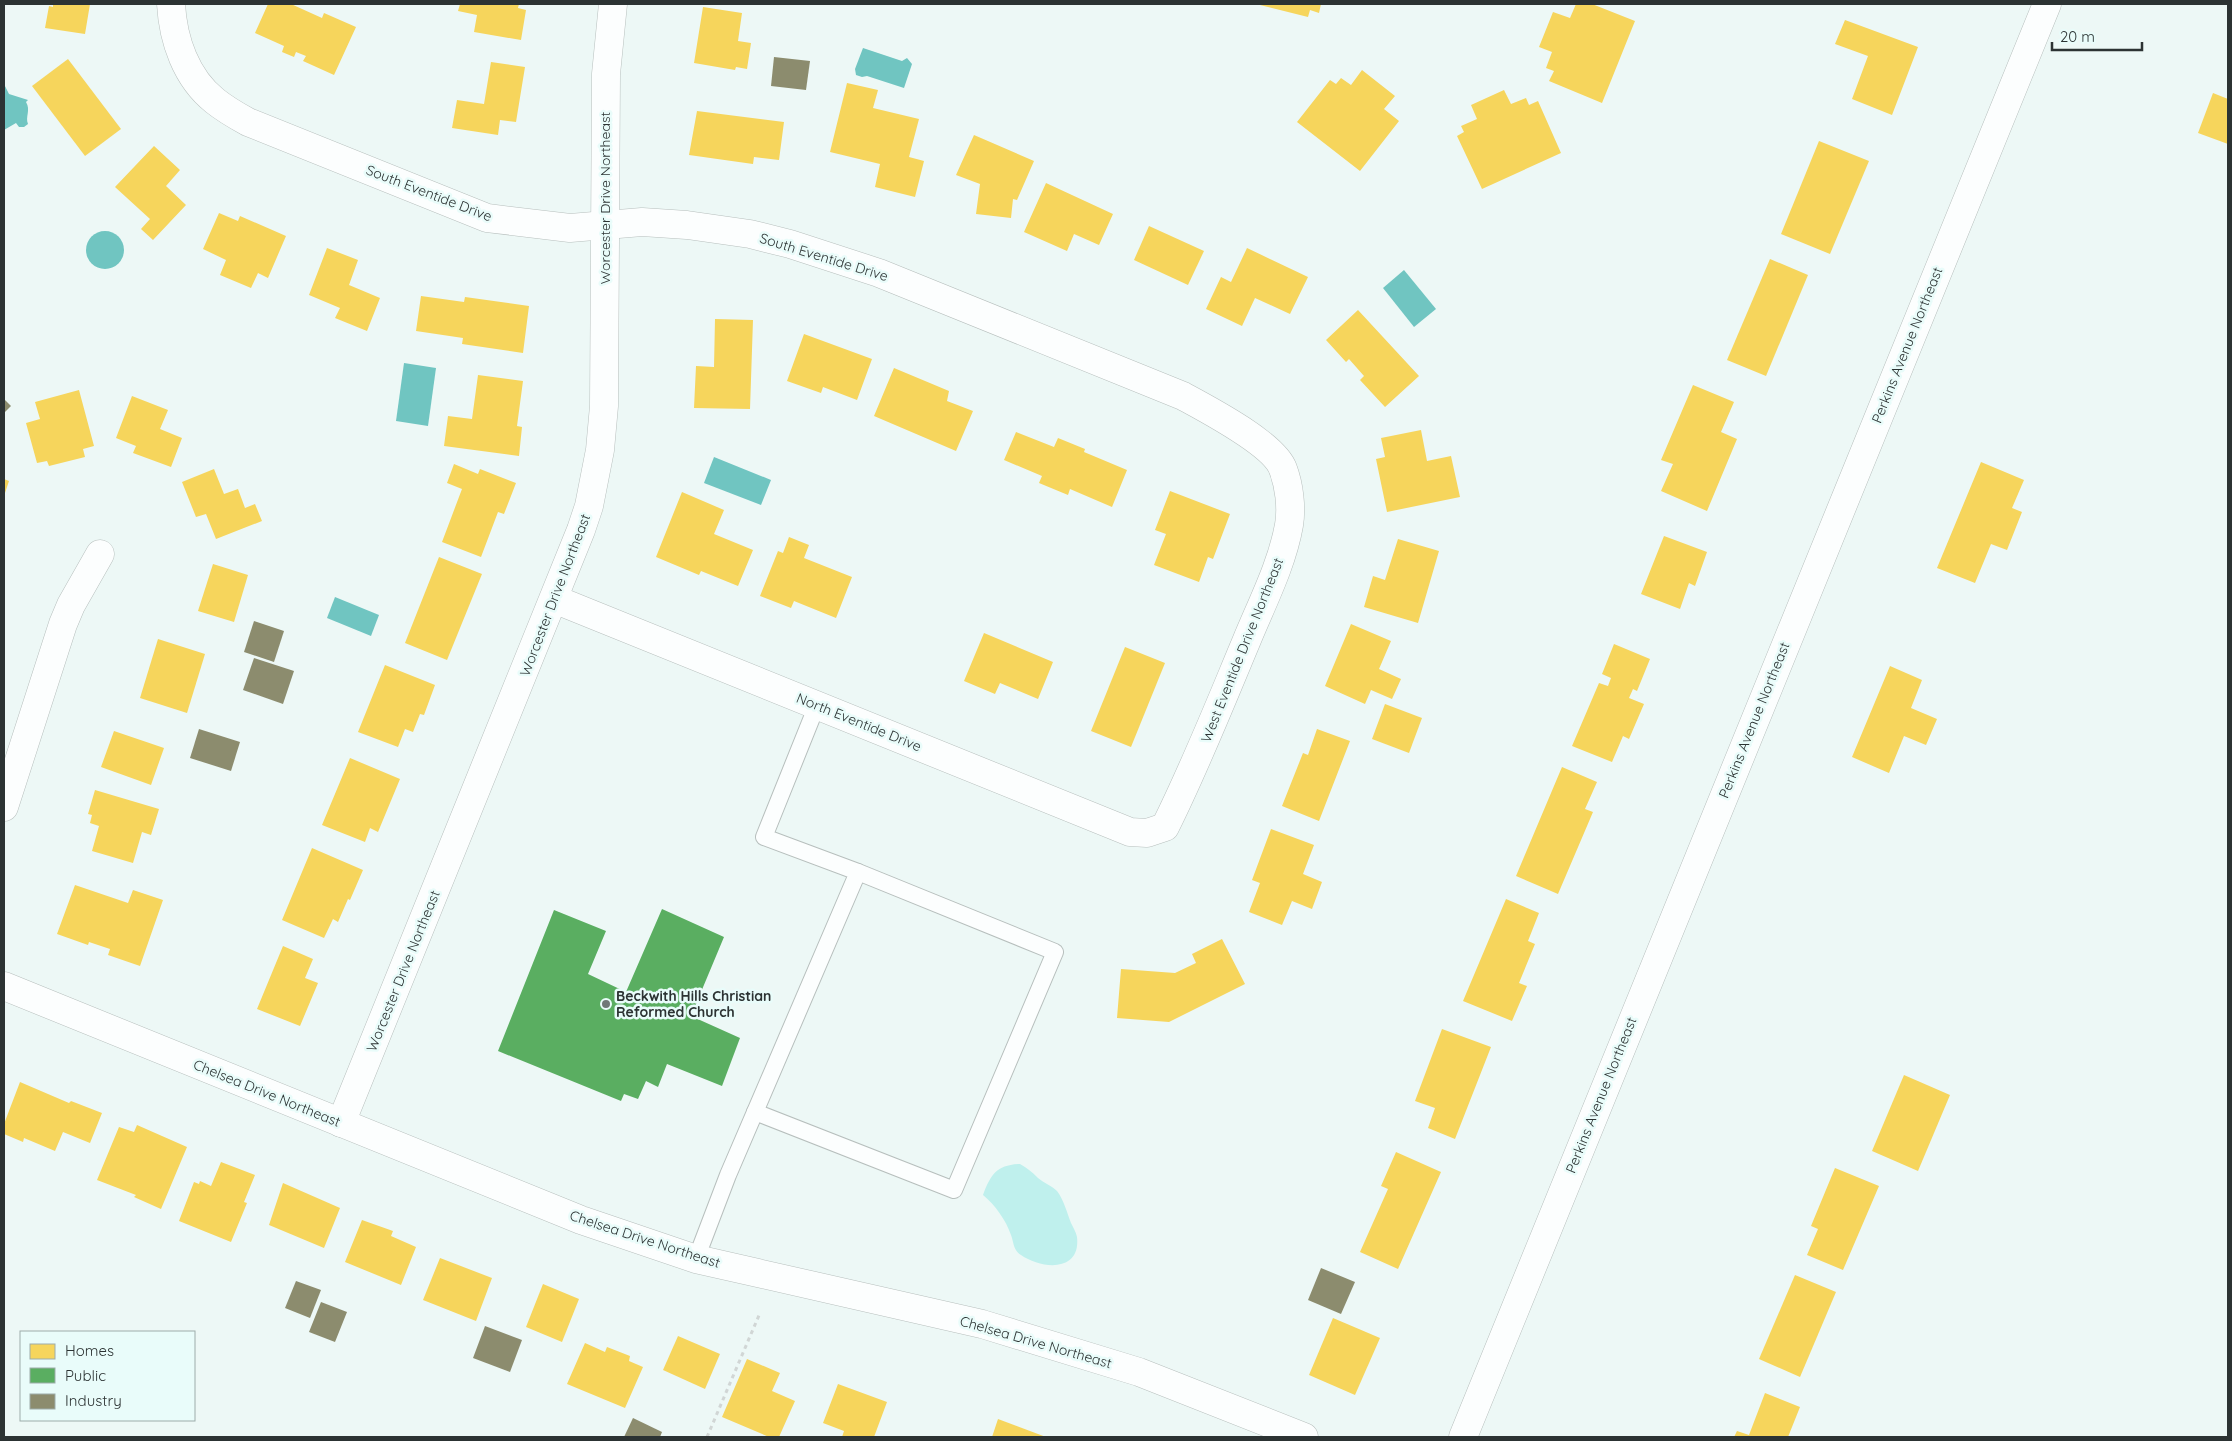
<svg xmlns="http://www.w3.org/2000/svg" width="2232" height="1441" viewBox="0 0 2232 1441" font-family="Quicksand,sans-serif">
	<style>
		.green { fill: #bff0ed }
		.water { fill: #70c5c1 }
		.homes { fill: #f6d55c }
		.public { fill: #5aae61 }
		.industry { fill: #8c8c6e }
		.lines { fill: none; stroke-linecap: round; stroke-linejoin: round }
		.service-casing { stroke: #b7bfbd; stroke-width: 18 }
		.minor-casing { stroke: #b7bfbd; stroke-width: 29 }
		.tertiary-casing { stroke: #b7bfbd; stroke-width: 29 }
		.path { stroke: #d1d6d5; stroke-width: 3; stroke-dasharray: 4 4; stroke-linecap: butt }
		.service { stroke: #fcfefe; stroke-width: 16 }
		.minor { stroke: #fcfefe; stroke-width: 28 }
		.tertiary { stroke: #fcfefe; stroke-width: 28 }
		.poi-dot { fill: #707877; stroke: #e9fcfa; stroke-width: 2 }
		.labels { text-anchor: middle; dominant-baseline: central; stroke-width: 5; stroke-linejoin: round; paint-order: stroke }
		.street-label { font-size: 14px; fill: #2c3333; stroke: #e9fcfa }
		.poi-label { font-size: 14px; font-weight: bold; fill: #2c3333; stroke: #e9fcfa; text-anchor: start }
	</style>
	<rect width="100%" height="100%" fill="#edf8f6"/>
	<path class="green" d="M1020 1164C1027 1168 1032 1172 1038 1178 1044 1183 1052 1186 1057 1191 1064 1200 1067 1213 1071 1223 1073 1227 1076 1232 1077 1237 1081 1273 1041 1269 1021 1255 1013 1250 1014 1243 1011 1235 1006 1220 995 1205 983 1195 991 1174 997 1165 1020 1164Z"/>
	<g class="water">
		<polygon points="863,48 902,61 907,58 912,64 904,88 867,76 862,77 856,75 855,69"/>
		<path d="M4 84 9 94 28 100 26 102C31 110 25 117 28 124L24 127H19L16 123 4 130Z"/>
		<circle cx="105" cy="250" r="19"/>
		<polygon points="1404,270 1436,309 1414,327 1383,288"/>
		<polygon points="404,363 436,368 428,426 396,421"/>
		<polygon points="714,457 771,480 761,505 704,483"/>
		<polygon points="335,597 379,615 371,636 327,618"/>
	</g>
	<g class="homes">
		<polygon points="53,4 90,4 85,34 45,28 49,6 53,7"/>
		<polygon points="268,4 291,4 322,18 324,13 356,27 334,75 303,61 306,56 296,52 294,57 282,52 284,46 255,33"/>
		<polygon points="460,4 519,4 518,8 526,10 521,40 474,32 477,15 458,11"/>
		<polygon points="1256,4 1321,4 1319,13 1310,10 1308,17"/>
		<polygon points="1576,4 1592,4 1635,21 1602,103 1549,81 1554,71 1546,68 1552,52 1539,47 1553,12 1570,18"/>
		<polygon points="703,7 742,13 738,41 751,43 747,69 736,67 735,70 694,63"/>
		<polygon points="1845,20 1918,47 1892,115 1852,99 1868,56 1835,44"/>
		<polygon points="68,59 121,129 85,156 32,86"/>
		<polygon points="491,62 525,67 516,122 500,120 498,135 452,128 457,100 484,104"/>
		<polygon points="1362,70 1395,96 1384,109 1399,121 1360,171 1297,122 1330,80 1336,84 1341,78 1351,85"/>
		<polygon points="847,83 878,90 873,108 919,119 909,157 924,161 915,197 875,187 880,164 830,152"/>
		<polygon points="1504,90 1511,104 1526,98 1529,105 1538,101 1561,153 1482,189 1457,136 1464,132 1461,126 1477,119 1471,105"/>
		<polygon points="2213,93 2228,99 2228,144 2198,133"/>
		<polygon points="697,111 784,122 779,160 754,157 753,164 689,155"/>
		<polygon points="974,135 1034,161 1017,200 1013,199 1011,218 976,214 980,184 956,175"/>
		<polygon points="1819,141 1869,161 1830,254 1781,234"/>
		<polygon points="154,146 180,170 166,186 186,205 153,240 141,229 150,219 115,187"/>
		<polygon points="1046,183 1113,214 1099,245 1074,234 1067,251 1024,232"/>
		<polygon points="219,213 238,221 240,216 286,236 268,278 258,273 251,288 220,275 226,260 203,249"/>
		<polygon points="1149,226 1204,251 1188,285 1134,260"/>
		<polygon points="327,248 358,260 349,285 380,298 367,331 335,318 340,308 309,295"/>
		<polygon points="1247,248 1308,277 1290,314 1255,298 1242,326 1206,309 1221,277 1231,282"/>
		<polygon points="1770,259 1808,275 1766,376 1727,360"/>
		<polygon points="421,296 464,302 465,297 529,306 523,353 462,344 463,338 416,331"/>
		<polygon points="1358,310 1419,376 1385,407 1360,380 1364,376 1349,359 1346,362 1326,340"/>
		<polygon points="715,319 753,320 750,409 694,408 696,366 714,367"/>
		<polygon points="804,334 872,359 857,400 823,387 821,393 787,381"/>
		<polygon points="894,368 949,391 947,401 973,411 956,451 874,416"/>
		<polygon points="478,375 523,381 517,426 522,427 519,456 444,446 448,416 472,419"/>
		<polygon points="1693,385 1734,402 1721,432 1737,439 1707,511 1661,491 1673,464 1661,460"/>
		<polygon points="79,390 94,446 83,449 85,457 49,466 47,461 37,463 26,423 40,419 35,402"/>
		<polygon points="132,396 168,410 160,429 182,438 171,467 133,453 136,446 116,438"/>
		<polygon points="1421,430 1427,461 1451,456 1460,497 1387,512 1376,459 1385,457 1381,438"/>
		<polygon points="1016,432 1054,447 1058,438 1085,449 1084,452 1127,470 1112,507 1070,489 1068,495 1039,483 1042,476 1004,460"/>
		<polygon points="1981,462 2024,480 2012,508 2022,512 2007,550 1991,544 1975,583 1937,568"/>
		<polygon points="454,464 478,474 480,469 516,483 504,514 498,512 481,557 442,542 462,489 447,483"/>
		<polygon points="214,469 224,494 238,489 245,508 255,504 262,521 216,539 206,514 196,517 182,482"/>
		<polygon points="4,479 9,481 4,496"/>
		<polygon points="1170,491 1230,514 1213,559 1208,557 1199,582 1154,565 1166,534 1155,530"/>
		<polygon points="682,492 724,510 714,534 753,550 738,586 701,571 699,575 656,557"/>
		<polygon points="1664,536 1707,552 1695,586 1689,583 1680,609 1641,594"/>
		<polygon points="789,537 809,545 804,558 852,577 836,618 794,601 791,608 760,596 778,551 783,553"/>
		<polygon points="1398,539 1439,551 1418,623 1364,607 1373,576 1385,580"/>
		<polygon points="439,557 482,574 447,660 405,643"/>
		<polygon points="213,564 248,575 234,622 198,611"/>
		<polygon points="1351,624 1391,641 1379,669 1401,679 1392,699 1371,690 1365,704 1325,686"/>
		<polygon points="984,633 1053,662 1038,699 1000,683 995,694 964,681"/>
		<polygon points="158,639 205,654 187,713 140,698"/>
		<polygon points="1614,644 1650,659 1637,691 1633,689 1629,698 1644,704 1629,739 1623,736 1612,762 1572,746 1599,683 1608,686 1611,678 1602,674"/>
		<polygon points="1125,647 1165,663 1131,747 1091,731"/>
		<polygon points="385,665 435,685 424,715 420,714 413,732 405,729 398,747 358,732"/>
		<polygon points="1890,666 1922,680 1911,708 1937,719 1926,745 1904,736 1889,773 1852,757"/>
		<polygon points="1385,704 1422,718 1409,753 1372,739"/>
		<polygon points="1317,729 1350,741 1319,821 1282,806 1303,753 1308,755"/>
		<polygon points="114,731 164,748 151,785 101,767"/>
		<polygon points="350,758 400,779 378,832 370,828 365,842 322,825"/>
		<polygon points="1562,767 1597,782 1585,809 1593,812 1558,894 1516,876"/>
		<polygon points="95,790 159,809 151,835 142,832 133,863 92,851 99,826 90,823 92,815 88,814"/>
		<polygon points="1271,829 1314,845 1303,874 1322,882 1312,909 1292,901 1282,925 1249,912 1260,883 1252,880"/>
		<polygon points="312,848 363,870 350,900 348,899 338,922 333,919 324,938 282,920"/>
		<polygon points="75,885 128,903 133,890 163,900 140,966 108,955 110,949 89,942 88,945 57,934"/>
		<polygon points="1506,899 1539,913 1528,941 1535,944 1519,983 1527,986 1512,1021 1463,1001"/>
		<polygon points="1222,939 1245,984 1169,1022 1117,1018 1121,969 1175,973 1196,963 1192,954"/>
		<polygon points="283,946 313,959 305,978 318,983 300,1026 257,1009"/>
		<polygon points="1442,1029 1491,1047 1455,1139 1428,1128 1435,1108 1415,1101"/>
		<polygon points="1904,1075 1950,1095 1918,1171 1872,1151"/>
		<polygon points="20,1082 69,1103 71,1101 102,1113 90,1143 63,1132 55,1151 24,1138 23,1142 4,1134 4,1124"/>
		<polygon points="137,1125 187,1147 161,1209 134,1197 136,1195 97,1180 119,1127 134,1132"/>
		<polygon points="1396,1152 1441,1172 1398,1269 1360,1252 1388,1189 1381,1186"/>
		<polygon points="221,1162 255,1175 244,1202 247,1203 231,1242 179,1221 194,1182 199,1184 200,1181 211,1186"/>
		<polygon points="1835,1168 1879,1186 1843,1270 1807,1255 1818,1229 1811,1226"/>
		<polygon points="283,1183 340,1208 324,1248 269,1225"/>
		<polygon points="362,1220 393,1231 391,1236 416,1247 401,1285 345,1262"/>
		<polygon points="440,1258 492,1278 476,1321 423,1300"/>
		<polygon points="1795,1275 1836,1292 1800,1377 1759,1359"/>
		<polygon points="543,1284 579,1299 562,1342 526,1327"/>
		<polygon points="1333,1318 1380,1338 1355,1395 1309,1375"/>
		<polygon points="678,1336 720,1354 705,1389 663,1370"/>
		<polygon points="585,1343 605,1352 607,1347 630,1356 629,1361 643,1367 625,1408 567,1384"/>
		<polygon points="747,1359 780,1373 772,1391 795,1401 779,1437 769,1437 722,1417"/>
		<polygon points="838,1384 887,1402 874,1437 842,1437 844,1431 823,1423"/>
		<polygon points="1765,1393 1800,1407 1788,1437 1734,1437 1737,1431 1749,1435"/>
		<polygon points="998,1419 1046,1437 992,1437"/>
	</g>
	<polygon class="public" points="662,909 724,937 691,1016 740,1038 722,1086 667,1064 658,1087 646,1081 638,1099 624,1094 621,1101 498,1051 554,910 606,931 588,974 626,992"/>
	<g class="industry">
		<polygon points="774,57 810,61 806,90 771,86"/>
		<polygon points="4,399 11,406 4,413"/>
		<polygon points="254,621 284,631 274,662 244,652"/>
		<polygon points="254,658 294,671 283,704 243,690"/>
		<polygon points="199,729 240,742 231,771 190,758"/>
		<polygon points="1321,1268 1355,1282 1341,1314 1308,1300"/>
		<polygon points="296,1281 321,1290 310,1318 285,1308"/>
		<polygon points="321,1302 347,1312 335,1342 309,1332"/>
		<polygon points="485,1326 522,1340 510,1372 473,1358"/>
		<polygon points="633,1418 662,1432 660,1437 624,1437"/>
	</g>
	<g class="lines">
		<g class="service-casing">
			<g id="service">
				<polyline points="755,1112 954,1190 1055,952 858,872"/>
				<polyline points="696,1259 728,1175 858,872 764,837 817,705"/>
			</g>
		</g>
		<g class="minor-casing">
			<g id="minor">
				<path d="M171 4C173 40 186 78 215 101 225 109 237 116 248 122L487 218 570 228 642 222 687 225 750 234 790 244 879 273 1183 396C1207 409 1274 444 1283 469 1289 485 1292 507 1289 525 1282 565 1261 605 1246 642 1220 704 1195 767 1165 827L1147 833 1130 832 554 599"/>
				<polyline points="4,807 63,624 71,605 100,554"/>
				<polyline points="4,986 581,1220 696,1259 982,1324 1139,1372 1304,1437"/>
				<polyline points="341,1123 581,530 589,506 600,450 604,406 606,74 613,4"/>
			</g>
		</g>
		<g class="tertiary-casing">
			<polyline id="tertiary" points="1463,1437 2047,4"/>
		</g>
		<polyline class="path" points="707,1437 760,1313"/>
		<use href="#service" class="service"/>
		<use href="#minor" class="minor"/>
		<use href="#tertiary" class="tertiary"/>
	</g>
	<circle class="poi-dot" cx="606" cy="1004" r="5"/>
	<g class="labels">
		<g class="street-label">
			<text transform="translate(429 193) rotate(21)">South Eventide Drive</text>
			<text transform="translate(605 198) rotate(-90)">Worcester Drive Northeast</text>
			<text transform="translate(824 257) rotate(17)">South Eventide Drive</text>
			<text transform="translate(1907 345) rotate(-68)">Perkins Avenue Northeast</text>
			<text transform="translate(555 595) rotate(-69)">Worcester Drive Northeast</text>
			<text transform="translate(1242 650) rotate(-68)">West Eventide Drive Northeast</text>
			<text transform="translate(1754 720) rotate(-68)">Perkins Avenue Northeast</text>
			<text transform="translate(859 722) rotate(22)">North Eventide Drive</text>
			<text transform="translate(403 971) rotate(-68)">Worcester Drive Northeast</text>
			<text transform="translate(267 1093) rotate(22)">Chelsea Drive Northeast</text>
			<text transform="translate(1601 1095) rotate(-68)">Perkins Avenue Northeast</text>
			<text transform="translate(645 1239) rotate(18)">Chelsea Drive Northeast</text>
			<text transform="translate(1036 1342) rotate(16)">Chelsea Drive Northeast</text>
		</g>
		<g class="poi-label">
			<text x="616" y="996">Beckwith Hills Christian<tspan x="616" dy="16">Reformed Church</tspan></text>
		</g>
	</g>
	<rect width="2232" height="1441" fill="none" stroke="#2c3333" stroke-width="10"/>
	<rect x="20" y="1331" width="175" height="90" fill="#e9fcfa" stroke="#9dacaa"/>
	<rect x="30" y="1344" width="25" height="15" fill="#f6d55c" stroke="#9dacaa"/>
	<text x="65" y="1356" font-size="15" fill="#2c3333">Homes</text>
	<rect x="30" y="1368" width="25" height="15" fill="#5aae61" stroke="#9dacaa"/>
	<text x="65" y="1381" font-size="15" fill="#2c3333">Public</text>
	<rect x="30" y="1394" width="25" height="15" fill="#8c8c6e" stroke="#9dacaa"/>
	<text x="65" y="1406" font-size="15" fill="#2c3333">Industry</text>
	<path d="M2052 42v8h90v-8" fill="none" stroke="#2c3333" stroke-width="2.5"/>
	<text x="2060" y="42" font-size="15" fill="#2c3333" stroke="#e9fcfa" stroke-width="4" paint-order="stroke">20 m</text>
</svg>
